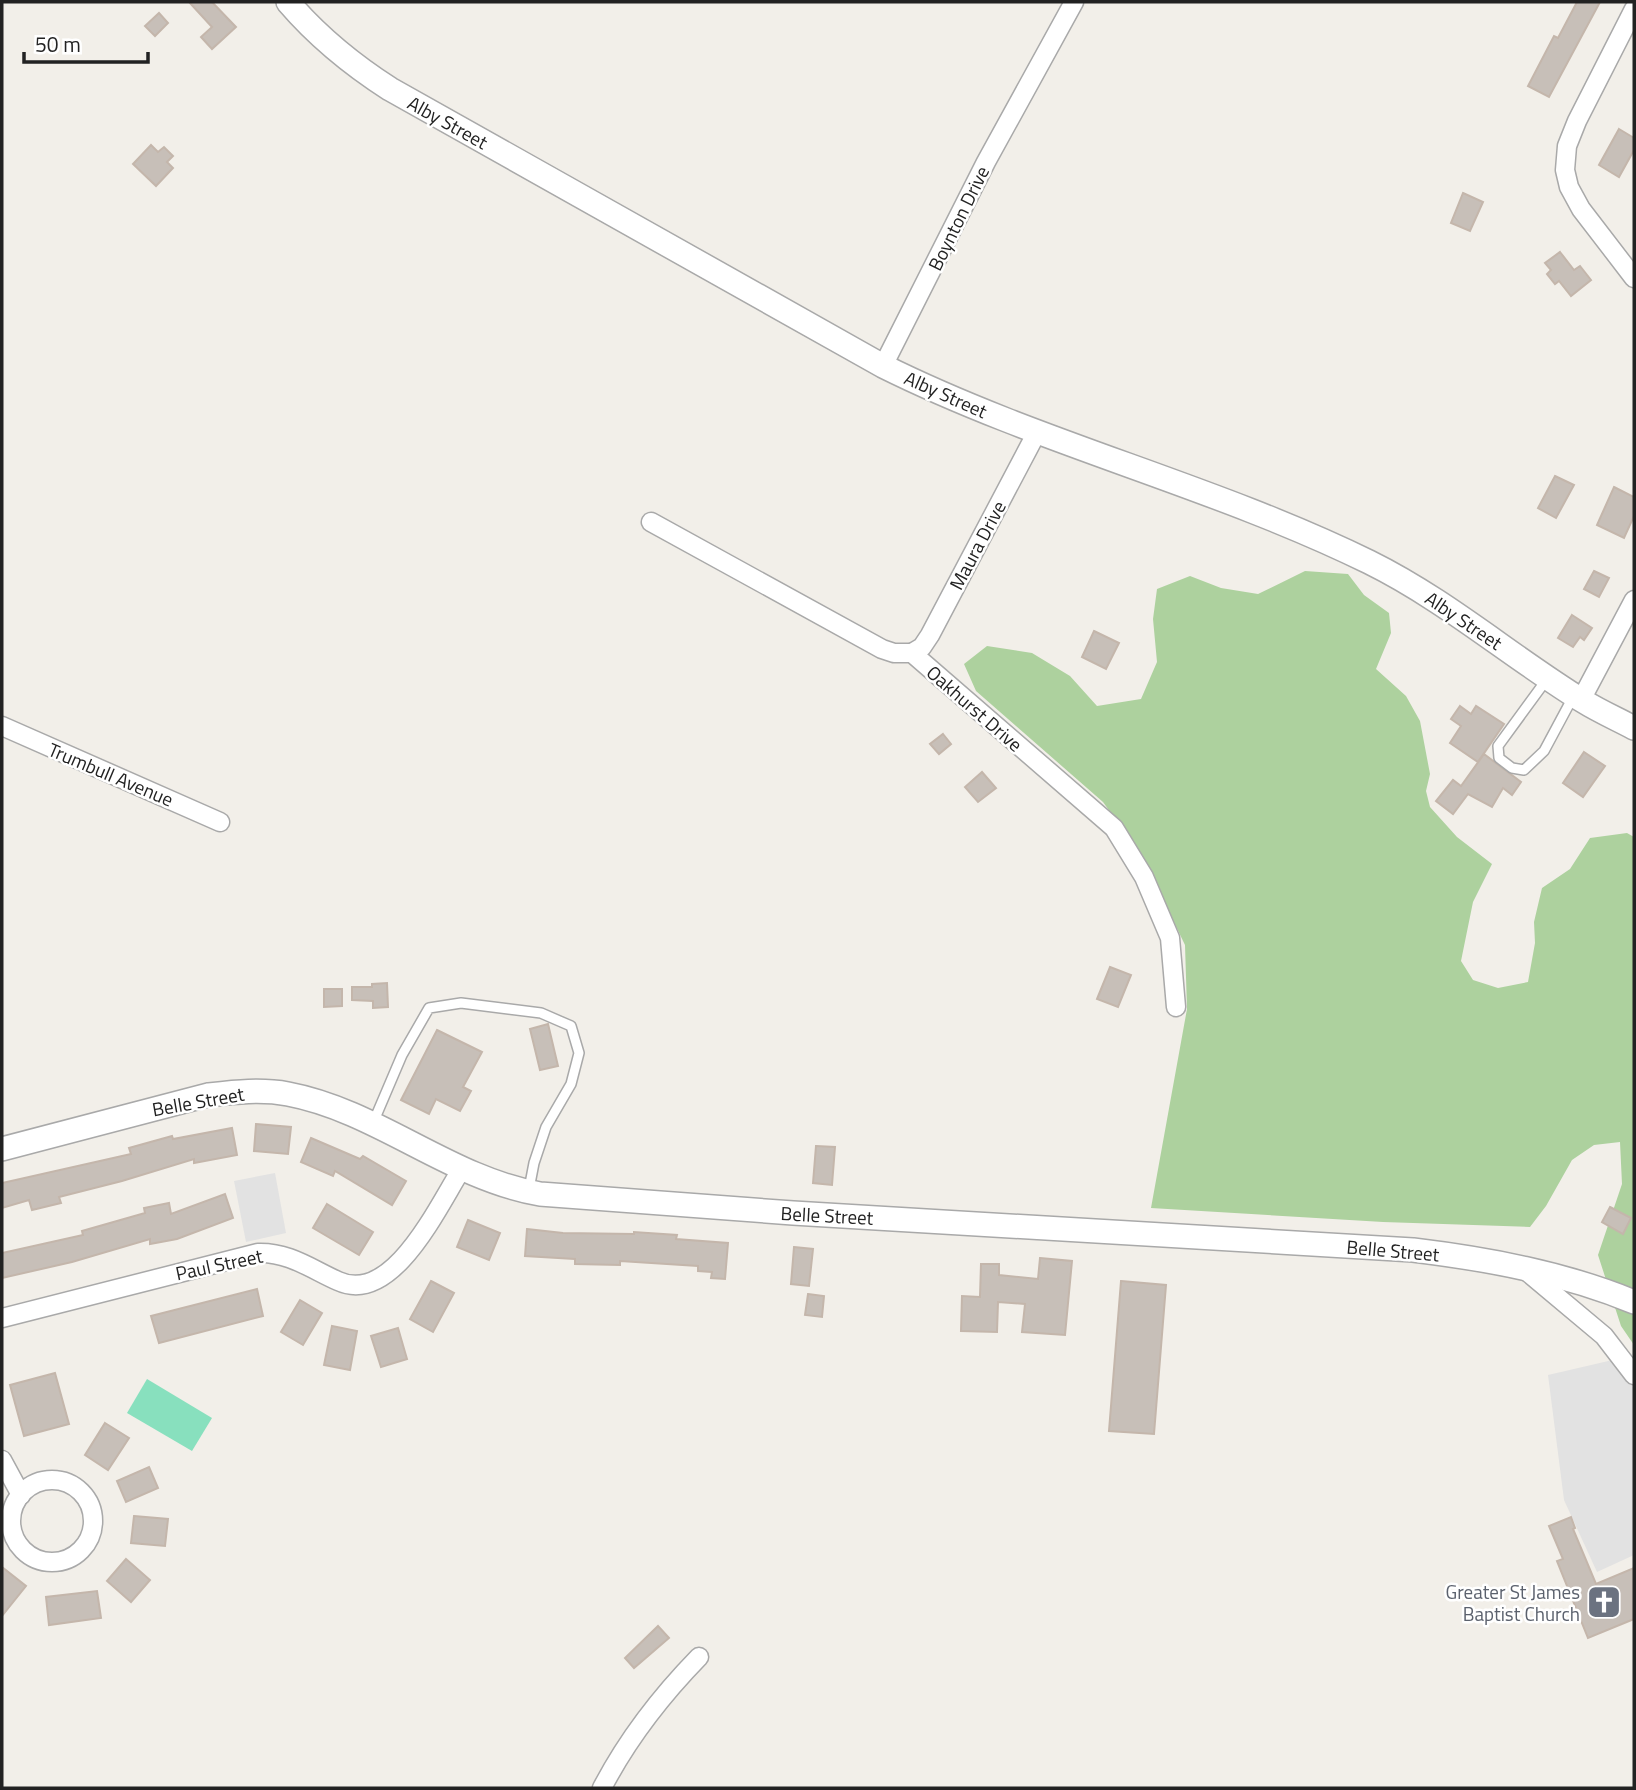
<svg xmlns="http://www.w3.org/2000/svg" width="1636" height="1790" viewBox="0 0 1636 1790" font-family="'Titillium Web',sans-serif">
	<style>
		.forest { fill: #add19e }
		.pitch { fill: #88e0be }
		.parking { fill: #e2e2e2 }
		.building { fill: #c7bfb8; stroke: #c4b6ab; stroke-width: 2 }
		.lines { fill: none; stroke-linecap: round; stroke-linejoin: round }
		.service-casing { stroke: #a9a9a9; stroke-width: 12 }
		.minor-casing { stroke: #a9a9a9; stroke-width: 21 }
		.tertiary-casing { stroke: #a9a9a9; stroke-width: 26 }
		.service { stroke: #fff; stroke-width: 9 }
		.minor { stroke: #fff; stroke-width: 18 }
		.tertiary { stroke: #fff; stroke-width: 23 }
		.labels { text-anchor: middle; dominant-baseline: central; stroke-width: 5; stroke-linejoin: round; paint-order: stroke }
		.street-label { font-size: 19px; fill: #222; stroke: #fff }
		.worship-label { font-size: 19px; fill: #5b616d; stroke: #fff; text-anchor: end }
	</style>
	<rect width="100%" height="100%" fill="#f2efe9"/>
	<polygon class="forest" points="1305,571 1348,574 1364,595 1389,613 1391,633 1376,669 1406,696 1420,721 1430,774 1426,791 1430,807 1457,837 1492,864 1473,902 1461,961 1473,980 1498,988 1528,982 1535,943 1534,922 1542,888 1570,869 1590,838 1627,833 1634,837 1634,1345 1621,1326 1598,1255 1622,1184 1620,1142 1594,1145 1572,1160 1546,1206 1530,1227 1383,1222 1151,1208 1187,1009 1185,945 1142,856 1103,802 976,691 964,664 987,646 1032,653 1070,676 1097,706 1141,699 1157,662 1153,619 1157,589 1190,576 1221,588 1258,594"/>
	<polygon class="pitch" points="147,1379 212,1418 192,1451 127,1413"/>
	<g class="parking">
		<polygon points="275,1173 286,1233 246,1242 234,1181"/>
		<polygon points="1617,1359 1634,1389 1634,1555 1597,1572 1564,1500 1548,1375"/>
	</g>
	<g class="building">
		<polygon points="189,2 212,2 236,27 212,49 201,37 212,27"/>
		<polygon points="1577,2 1600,2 1549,97 1528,86 1554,36 1558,38"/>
		<polygon points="159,13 168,23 155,36 145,26"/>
		<polygon points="1619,129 1634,138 1634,150 1619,177 1599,165"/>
		<polygon points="151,145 158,152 164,147 173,156 167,162 173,168 156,186 133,164"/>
		<polygon points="1463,193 1483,202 1470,231 1451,223"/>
		<polygon points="1560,252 1574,270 1580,266 1591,280 1571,296 1559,281 1555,284 1547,274 1551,270 1545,263"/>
		<polygon points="1555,476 1574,485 1556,518 1538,508"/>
		<polygon points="1614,487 1634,497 1634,516 1624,538 1597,525"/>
		<polygon points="1594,571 1609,578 1599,597 1584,589"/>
		<polygon points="1572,615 1592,628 1584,640 1580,637 1573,647 1558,638"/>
		<polygon points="1094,631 1119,643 1106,669 1082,657"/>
		<polygon points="1460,706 1471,714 1476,706 1504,724 1478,762 1450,743 1461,726 1451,719"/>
		<polygon points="943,734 951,744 939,754 930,744"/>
		<polygon points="1584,752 1605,766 1583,797 1563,783"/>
		<polygon points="1484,754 1521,782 1512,795 1503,788 1492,807 1468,794 1453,814 1436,801 1453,780 1461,786"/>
		<polygon points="982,772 996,788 978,802 965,787"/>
		<polygon points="1110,967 1131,975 1118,1007 1097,999"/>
		<polygon points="387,983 388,1007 373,1008 373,1001 352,1000 352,987 372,987 372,984"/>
		<polygon points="324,989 342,989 342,1006 324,1007"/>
		<polygon points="548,1024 558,1066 540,1070 530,1029"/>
		<polygon points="437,1030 482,1052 463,1087 471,1091 460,1111 436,1099 429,1114 401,1100"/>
		<polygon points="256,1124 291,1127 288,1154 254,1151"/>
		<polygon points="232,1128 237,1155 194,1163 194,1159 122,1181 59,1197 61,1203 32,1210 29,1200 2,1208 2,1183 131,1154 129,1148 172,1136 173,1139"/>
		<polygon points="311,1138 360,1159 363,1156 406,1181 392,1205 335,1171 333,1176 301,1162"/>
		<polygon points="816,1146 835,1147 832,1185 813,1183"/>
		<polygon points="225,1194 233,1218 177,1239 150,1244 150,1239 72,1262 2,1278 2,1253 83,1235 82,1231 145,1213 144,1208 169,1203 171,1214"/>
		<polygon points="327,1204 373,1232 359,1255 313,1228"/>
		<polygon points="1610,1207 1631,1218 1623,1234 1602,1222"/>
		<polygon points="468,1220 500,1233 489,1260 457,1247"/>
		<polygon points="527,1229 563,1233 634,1234 634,1232 677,1235 676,1239 728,1243 725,1279 711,1278 712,1272 698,1271 698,1266 620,1261 620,1265 575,1264 575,1259 525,1256"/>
		<polygon points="794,1247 813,1249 809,1286 791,1284"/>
		<polygon points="1040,1258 1072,1261 1065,1335 1022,1332 1025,1304 998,1302 997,1332 961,1331 962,1296 980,1297 981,1264 999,1264 999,1275 1038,1279"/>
		<polygon points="431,1281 454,1293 433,1332 410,1319"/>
		<polygon points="1121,1281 1166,1285 1154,1434 1109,1431"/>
		<polygon points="257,1289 263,1316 159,1343 151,1316"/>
		<polygon points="808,1294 824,1296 822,1317 805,1315"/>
		<polygon points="300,1300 322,1313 303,1345 281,1332"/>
		<polygon points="332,1326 357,1331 350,1370 324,1365"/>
		<polygon points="398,1328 407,1359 381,1367 371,1336"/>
		<polygon points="55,1373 69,1424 24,1436 10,1385"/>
		<polygon points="105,1423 129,1438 108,1470 85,1455"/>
		<polygon points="149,1467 158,1488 126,1502 117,1481"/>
		<polygon points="134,1516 168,1519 165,1546 131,1543"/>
		<polygon points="1571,1517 1575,1528 1573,1529 1596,1584 1634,1568 1634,1619 1588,1638 1557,1561 1563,1559 1549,1526"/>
		<polygon points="126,1559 150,1580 131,1602 107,1581"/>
		<polygon points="2,1567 26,1586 2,1616"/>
		<polygon points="97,1591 101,1618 49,1625 46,1597"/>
		<polygon points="658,1626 669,1638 634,1668 625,1658"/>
	</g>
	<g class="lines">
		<g class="service-casing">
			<g id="service">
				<polyline points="1547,679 1498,746 1499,758 1512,768 1524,770 1544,751 1574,695"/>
				<polyline points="373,1123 402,1055 429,1008 461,1003 541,1013 571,1026 579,1053 571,1084 546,1127 534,1163 529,1189"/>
			</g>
		</g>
		<g class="minor-casing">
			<g id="minor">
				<polyline points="1634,9 1577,121 1567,146 1565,170 1569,187 1581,209 1634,278"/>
				<polyline points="883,366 986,162 1074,2"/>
				<polyline points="651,522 882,649 894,653 912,653 1114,828 1144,877 1170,938 1176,1007"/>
				<polyline points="912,653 922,647 930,635 1037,432"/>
				<polyline points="1581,700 1634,600"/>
				<polyline points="2,726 220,822"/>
				<polyline points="1524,1269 1604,1336 1634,1375"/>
				<path d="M2 1318 258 1253C289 1252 311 1269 338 1281 392 1306 437 1208 461 1170"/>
				<polyline points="2,1460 21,1495"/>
				<circle cx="52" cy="1521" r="41"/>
				<path d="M602 1788C627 1740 661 1696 699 1657"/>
			</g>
		</g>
		<g class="tertiary-casing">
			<g id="tertiary">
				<path d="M288 2C318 37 351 64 390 89L883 366C1040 444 1212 485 1369 562 1446 600 1510 656 1583 701 1599 711 1617 719 1634 728"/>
				<path d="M2 1149 208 1095C235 1092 261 1089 288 1094 378 1111 449 1178 540 1194L793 1213 1413 1250C1487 1259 1564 1273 1634 1302"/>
			</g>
		</g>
		<use href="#service" class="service"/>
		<use href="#minor" class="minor"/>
		<use href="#tertiary" class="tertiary"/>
	</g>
	<defs>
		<g id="church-square" transform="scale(1.75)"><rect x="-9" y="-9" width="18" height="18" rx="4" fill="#6b7280" stroke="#fff"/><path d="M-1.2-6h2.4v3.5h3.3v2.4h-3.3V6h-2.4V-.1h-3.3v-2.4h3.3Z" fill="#fff"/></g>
	</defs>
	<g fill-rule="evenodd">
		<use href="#church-square" x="1604" y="1602"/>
	</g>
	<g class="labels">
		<g class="street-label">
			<text transform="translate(448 122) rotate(29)">Alby Street</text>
			<text transform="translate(958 218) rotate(-64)">Boynton Drive</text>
			<text transform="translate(946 394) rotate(24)">Alby Street</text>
			<text transform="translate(977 545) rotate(-62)">Maura Drive</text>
			<text transform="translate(1464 620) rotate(34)">Alby Street</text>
			<text transform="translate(975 708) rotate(41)">Oakhurst Drive</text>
			<text transform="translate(111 774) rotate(23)">Trumbull Avenue</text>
			<text transform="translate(198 1101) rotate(-10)">Belle Street</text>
			<text transform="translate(827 1215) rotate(3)">Belle Street</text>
			<text transform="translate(1393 1250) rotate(5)">Belle Street</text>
			<text transform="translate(219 1264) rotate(-12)">Paul Street</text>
		</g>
		<g class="worship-label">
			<text x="1580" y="1591">Greater St James<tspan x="1580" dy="22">Baptist Church</tspan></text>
		</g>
	</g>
	<rect width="1636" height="1790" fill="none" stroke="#222222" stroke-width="7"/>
	<path d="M24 52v10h124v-10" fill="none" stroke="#222222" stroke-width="3.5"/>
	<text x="35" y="52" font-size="21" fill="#222222" stroke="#ffffff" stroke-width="5" paint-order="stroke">50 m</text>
</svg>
